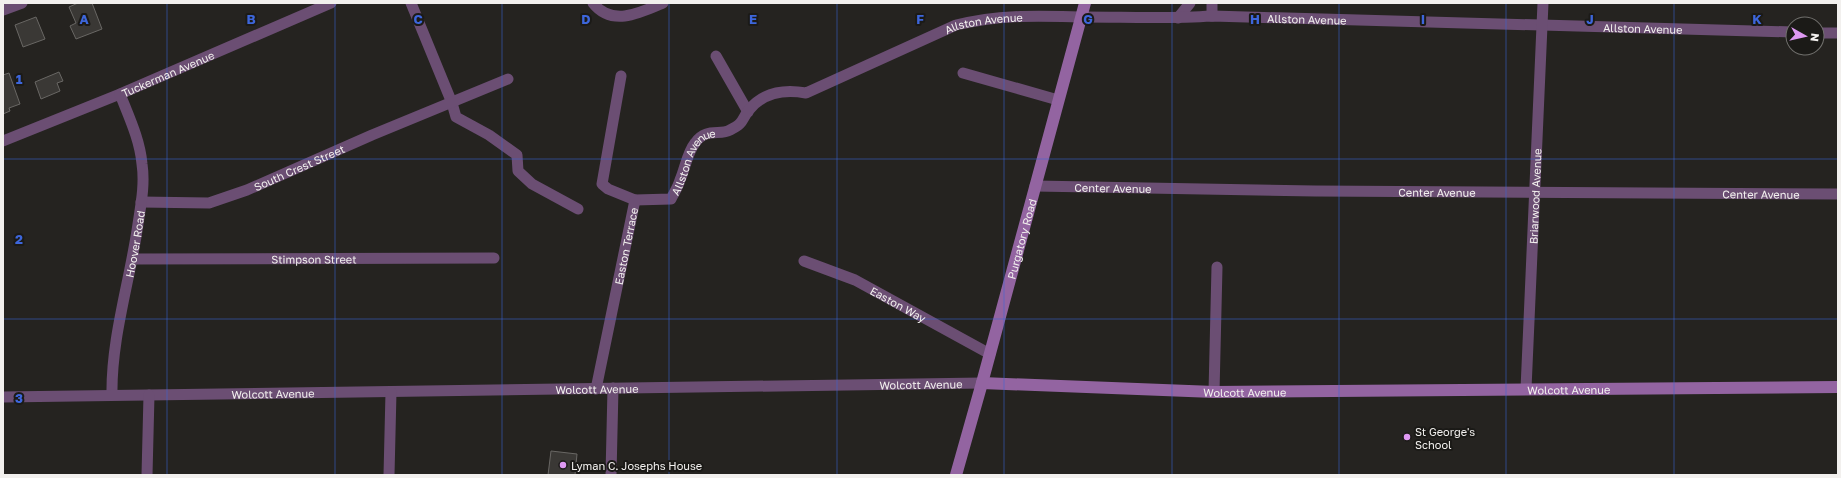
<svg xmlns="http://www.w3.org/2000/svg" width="1841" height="478" viewBox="0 0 1841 478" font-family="'Golos Text',sans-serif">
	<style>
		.building { fill: #3a3835; stroke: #696764 }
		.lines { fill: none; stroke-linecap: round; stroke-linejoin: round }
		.street { stroke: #6b4e73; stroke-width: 11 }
		.secondary { stroke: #9364a1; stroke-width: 12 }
		.grid { fill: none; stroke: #3d66db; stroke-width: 1; stroke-opacity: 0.55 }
		.poi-dot { fill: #de98f2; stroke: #1b1a17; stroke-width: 1.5 }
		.labels { text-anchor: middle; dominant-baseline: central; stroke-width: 4; stroke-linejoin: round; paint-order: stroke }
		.street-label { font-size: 11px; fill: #f2f0ee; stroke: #1b1a17 }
		.poi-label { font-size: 11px; fill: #f2f0ee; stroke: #1b1a17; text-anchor: start }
		.grid-label { font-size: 13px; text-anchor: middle; font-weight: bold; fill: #3d66db; stroke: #1b1a17; stroke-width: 4; stroke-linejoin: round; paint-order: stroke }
	</style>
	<rect width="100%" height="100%" fill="#252320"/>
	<g class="building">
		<polygon points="78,3 92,3 102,29 76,39 70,26 76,23 69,7"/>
		<polygon points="36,17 45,39 23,47 15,25"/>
		<polygon points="59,72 63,81 57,83 60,91 41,99 35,82"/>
		<polygon points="9,73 20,104 9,108 10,111 3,114 3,75"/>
		<polygon points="551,451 577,454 575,475 548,475"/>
	</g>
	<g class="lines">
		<g class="street">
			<polyline points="411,3 452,103 456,117 489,135 517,155 518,171 532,184 578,209"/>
			<path d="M593 3C612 27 640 13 663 3"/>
			<polyline points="1212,3 1212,16"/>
			<polyline points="3,10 22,3"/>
			<polyline points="1178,18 1190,3"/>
			<polyline points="1817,33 1838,33"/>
			<polyline points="716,56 748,112"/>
			<polyline points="963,73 1058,100"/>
			<path id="s1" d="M621 76 602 184 608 189 635 200 671 199C674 193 678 187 680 180 685 169 687 153 695 143 706 127 720 136 730 130 744 123 741 121 748 111 763 92 784 89 806 93L956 25C1003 14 1037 16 1084 17 1127 17 1169 19 1212 16L1793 32"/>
			<path id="s2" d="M3 141 120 94 331 3"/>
			<path id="s3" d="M1035 186 1315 191 1838 194"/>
			<path id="s4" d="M141 202 209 203 247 190 372 135 508 79"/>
			<path id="s5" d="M133 259 494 258"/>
			<path id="s6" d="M804 261 855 280 990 354"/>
			<path id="s7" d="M596 389 635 200"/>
			<path id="s8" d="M1526 389 1543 3"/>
			<polyline points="1214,392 1217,267"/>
			<path id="s9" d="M112 395C111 338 130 281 138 224 141 204 145 184 142 164 140 140 129 117 120 94"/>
			<path id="s10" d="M3 397 982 383"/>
			<polyline points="147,475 149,395"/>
			<polyline points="389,475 391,392"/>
			<polyline points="611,475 613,388"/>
		</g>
		<g class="secondary">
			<path id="s11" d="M982 383 1214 392 1838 387"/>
			<path id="s12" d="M956 475 982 383 1085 3"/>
		</g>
	</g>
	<path class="grid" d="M167 3V475M335 3V475M502 3V475M669 3V475M837 3V475M1004 3V475M1172 3V475M1339 3V475M1506 3V475M1674 3V475M3 159H1838M3 319H1838"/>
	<g class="poi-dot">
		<circle cx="1407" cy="437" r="4"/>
		<circle cx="563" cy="465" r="4"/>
	</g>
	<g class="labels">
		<g class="street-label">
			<text stroke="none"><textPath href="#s1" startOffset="890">Allston Avenue</textPath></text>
			<text stroke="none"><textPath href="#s1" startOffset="566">Allston Avenue</textPath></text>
			<text stroke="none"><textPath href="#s1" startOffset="1226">Allston Avenue</textPath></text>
			<text stroke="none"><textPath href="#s2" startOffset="178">Tuckerman Avenue</textPath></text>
			<text stroke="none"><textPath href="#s1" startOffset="228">Allston Avenue</textPath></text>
			<text stroke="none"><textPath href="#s4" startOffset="165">South Crest Street</textPath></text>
			<text stroke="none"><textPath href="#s3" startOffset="78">Center Avenue</textPath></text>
			<text stroke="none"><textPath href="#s3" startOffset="402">Center Avenue</textPath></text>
			<text stroke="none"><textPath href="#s3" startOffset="726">Center Avenue</textPath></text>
			<text stroke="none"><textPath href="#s8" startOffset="193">Briarwood Avenue</textPath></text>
			<text stroke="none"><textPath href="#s12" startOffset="245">Purgatory Road</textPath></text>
			<text stroke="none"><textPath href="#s9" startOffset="153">Hoover Road</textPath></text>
			<text stroke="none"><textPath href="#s7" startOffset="146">Easton Terrace</textPath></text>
			<text stroke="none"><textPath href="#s5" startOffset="181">Stimpson Street</textPath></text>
			<text stroke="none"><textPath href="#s6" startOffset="104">Easton Way</textPath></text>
			<text stroke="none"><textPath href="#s10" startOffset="918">Wolcott Avenue</textPath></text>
			<text stroke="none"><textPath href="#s11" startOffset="587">Wolcott Avenue</textPath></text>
			<text stroke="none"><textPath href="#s10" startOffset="594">Wolcott Avenue</textPath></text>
			<text stroke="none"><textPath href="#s11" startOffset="263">Wolcott Avenue</textPath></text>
			<text stroke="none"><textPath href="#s10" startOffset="270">Wolcott Avenue</textPath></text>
		</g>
		<g class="poi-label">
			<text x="1415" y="431">St George's<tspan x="1415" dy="13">School</tspan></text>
			<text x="571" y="465">Lyman C. Josephs House</text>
		</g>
	</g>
	<g class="grid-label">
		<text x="84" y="24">A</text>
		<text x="251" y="24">B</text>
		<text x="418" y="24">C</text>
		<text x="586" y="24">D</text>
		<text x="753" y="24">E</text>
		<text x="920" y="24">F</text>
		<text x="1088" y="24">G</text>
		<text x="1255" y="24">H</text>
		<text x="1423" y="24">I</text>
		<text x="1590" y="24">J</text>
		<text x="1757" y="24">K</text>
		<text x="19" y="84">1</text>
		<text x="19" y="244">2</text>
		<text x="19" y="403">3</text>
	</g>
	<rect width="1841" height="478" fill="none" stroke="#f2f0ee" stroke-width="8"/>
	<g transform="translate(1805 36) rotate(98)"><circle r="19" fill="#1b1a17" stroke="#71706d"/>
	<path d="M0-3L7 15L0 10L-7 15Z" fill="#de98f2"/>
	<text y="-6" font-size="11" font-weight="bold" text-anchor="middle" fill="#f2f0ee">N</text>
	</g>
</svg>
